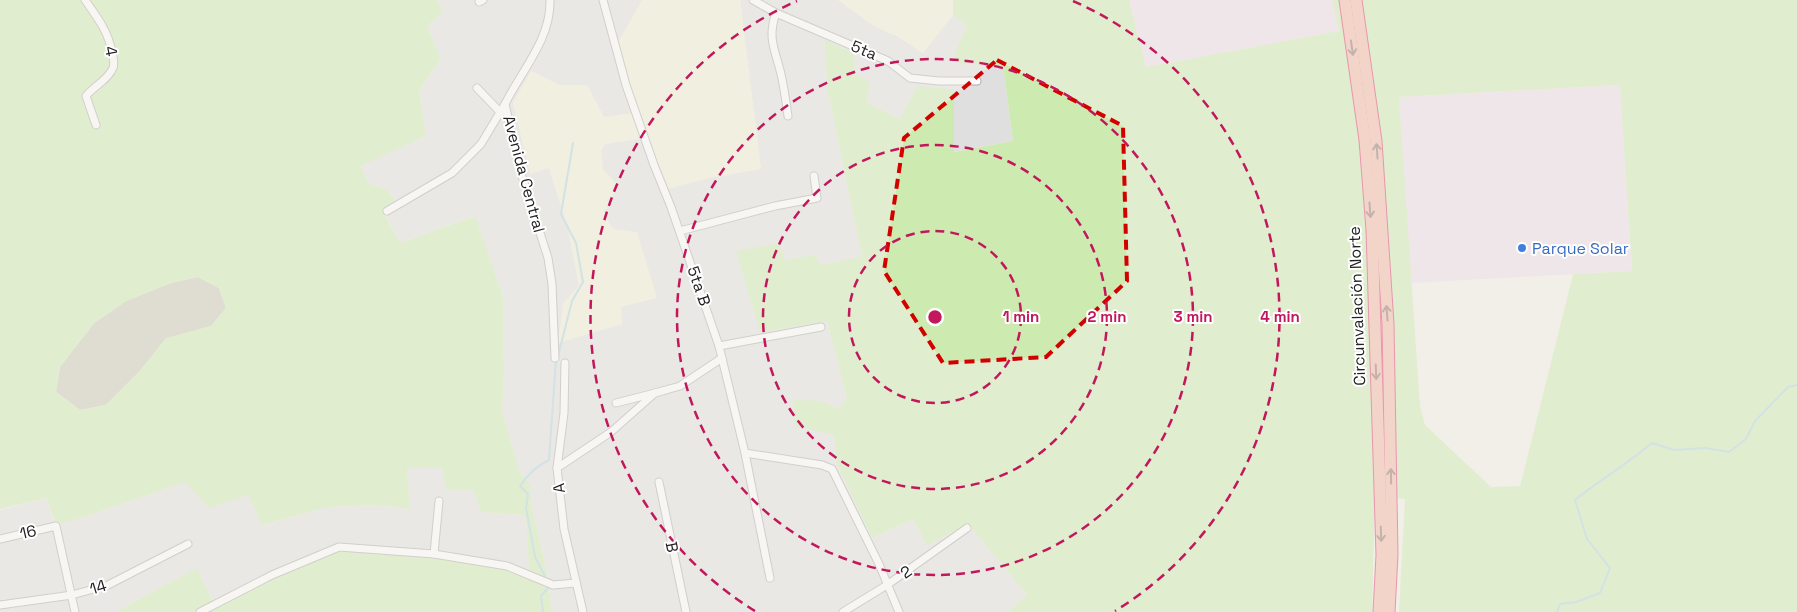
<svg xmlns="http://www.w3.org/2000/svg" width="1797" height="612" viewBox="0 0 1797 612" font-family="'Space Grotesk',sans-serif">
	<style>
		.residential { fill: #e0dfdf }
		.industrial { fill: #ebdbe8 }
		.construction { fill: #c7c7b4 }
		.farmland { fill: #eef0d5 }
		.grass { fill: #cdebb0; fill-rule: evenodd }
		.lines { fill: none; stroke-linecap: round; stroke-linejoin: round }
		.stream { stroke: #aad3df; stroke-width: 2 }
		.minor-casing { stroke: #a9a9a9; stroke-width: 9 }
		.trunk-casing { stroke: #dc2a67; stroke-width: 13 }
		.minor { stroke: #fff; stroke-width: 7 }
		.trunk { stroke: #f2b4a3; stroke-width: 11 }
		.oneway { stroke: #8a6b62 }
		.marked { fill: none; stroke: #d40000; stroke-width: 4; stroke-dasharray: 10 6; stroke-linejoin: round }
		.ring { fill: none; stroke: #c2185b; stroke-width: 2.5; stroke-dasharray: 9 6 }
		.shop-dot { fill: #3f7fe0; stroke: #fff; stroke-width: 2 }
		.labels { text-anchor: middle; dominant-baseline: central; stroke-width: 4; stroke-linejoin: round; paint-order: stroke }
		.street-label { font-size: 16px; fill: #222; stroke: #fff }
		.shop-label { font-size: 16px; fill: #366cbe; stroke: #fff; text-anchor: start }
		.centre { fill: #c2185b; stroke: #fff; stroke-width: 2.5 }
		.ring-label { font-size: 15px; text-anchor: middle; font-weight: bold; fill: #c2185b; stroke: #fff; stroke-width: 4; stroke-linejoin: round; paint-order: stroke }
	</style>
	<rect width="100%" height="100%" fill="#f2efe9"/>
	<g class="residential">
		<polygon points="437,0 642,0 638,8 634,113 604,117 587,85 559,85 531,71 530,173 549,168 568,228 579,286 563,304 622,324 612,229 604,213 618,185 603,170 601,151 605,144 646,137 665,189 709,178 761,169 740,0 838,0 874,26 897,36 923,53 953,15 967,26 954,54 1003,64 1013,141 953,152 900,119 866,102 854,75 824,41 828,93 862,256 821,265 815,254 785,261 737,251 827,321 847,399 838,409 822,401 834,435 837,464 872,538 913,519 927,546 968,524 1027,595 1007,612 552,612 547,572 532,509 530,485 520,473 502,411 504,373 503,295 474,216 400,243 384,212 387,190 368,183 361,165 426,136 419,91 441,59 427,26 443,12"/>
		<polygon points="407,467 442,467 473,489 481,512 526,515 529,573 215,606 197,568 115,612 0,612 0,510 46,498 55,524 87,516 185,482 248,495 263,525 327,507 378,505 409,509"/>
	</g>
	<g class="industrial">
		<polygon points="1129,0 1332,0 1339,31 1146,67"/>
		<polygon points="1620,85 1632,271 1410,283 1399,97"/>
	</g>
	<polygon class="construction" points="198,277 219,288 226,308 211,326 166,339 138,373 106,405 80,410 56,392 60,367 94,323 126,301 171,283"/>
	<g class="farmland">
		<polygon points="642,0 740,0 761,169 709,178 665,190 646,138 605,144 601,151 603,170 618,185 604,213 613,229 637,232 657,298 621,307 622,324 558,343 563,304 579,286 568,228 549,168 530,174 513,103 531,71 559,85 587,85 604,117 634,113 616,46"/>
		<polygon points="838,0 953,0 953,15 923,53 897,36 874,26"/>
	</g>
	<g class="grass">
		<path d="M0 0H437L443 12 427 26 441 59 419 91 426 136 361 166 368 183 387 190 396 203 384 213 400 243 475 216 503 296 504 373 502 411 520 473 530 484 532 509 547 572 552 612H115L197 568 215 606 337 549 434 554 529 573 526 515 481 512 473 489H446L442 467 407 468 410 509 378 505 327 507 262 525 248 495 209 508 185 482 87 516 56 525 46 498 0 509ZM198 277 219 288 226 308 211 326 166 338 138 373 106 405 80 410 56 392 60 367 94 323 126 301 171 283Z"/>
		<path d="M953 0H1129L1146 67 1339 31 1332 0H1797V612H1399L1405 499 1375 496 1372 612H1007L1027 595 968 524 927 546 913 519 872 538 837 464 834 435 795 426 793 400 822 401 838 409 847 399 827 321 760 332 736 251 779 243 785 261 815 254 821 265 862 256 828 93 824 40 854 53 855 75 870 82 866 102 900 119 917 86 954 90V152L1013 141 1003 65 959 64 954 54 967 26 953 15ZM1620 85 1632 271 1573 274 1520 486 1491 487 1425 425 1420 406 1399 97Z"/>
	</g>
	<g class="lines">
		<g class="stream">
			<polyline points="558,356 572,301 583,282 576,243 561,214 573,143"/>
			<path d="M545 576 535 557 526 508 528 494 520 486C528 474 536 466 549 460L556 360"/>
			<polyline points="543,612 541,596 548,588"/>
			<path d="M1557 612 1560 604 1576 602 1600 593 1610 568 1587 539 1575 500C1600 480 1627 464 1652 443L1674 450 1705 448 1729 452 1746 439 1755 421 1788 387 1797 385"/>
		</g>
		<g class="minor-casing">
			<g id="minor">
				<path d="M85 0C97 17 108 31 112 52 113 57 115 63 113 68 108 80 94 86 86 96L96 125"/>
				<path d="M550 0C551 39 522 70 505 104L520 170 548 258 552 284 555 358"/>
				<polyline points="603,0 626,85 654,165 671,207 719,346 745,453 770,578"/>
				<polyline points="753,0 776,13 888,61 910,78 939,81 977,81"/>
				<polyline points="479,2 483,0"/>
				<path d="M776 13C767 38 775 49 781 74 784 87 786 102 788 116"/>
				<polyline points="477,88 501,113"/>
				<polyline points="387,211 452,173 481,144 505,104"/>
				<polyline points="680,231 775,206 817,198 814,176"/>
				<polyline points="719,346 821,327"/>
				<polyline points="565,363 564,413 557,468 564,529 583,612"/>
				<polyline points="616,403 655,393 680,386 722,358"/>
				<polyline points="745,453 822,465 832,469 879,564 899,612"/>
				<polyline points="557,468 611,432 655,393"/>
				<polyline points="659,482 686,612"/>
				<polyline points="0,539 56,526 75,612"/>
				<polyline points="434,554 439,501"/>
				<polyline points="0,605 72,595 108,585 188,544"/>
				<polyline points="200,612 272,575 339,547 434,554 507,566 553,585 576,583"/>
				<polyline points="843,612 887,585 967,528"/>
			</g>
		</g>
		<g class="trunk-casing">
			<g id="trunk">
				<polyline points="1345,0 1365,140 1372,230 1382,555 1379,612"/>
				<polyline points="1356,0 1376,141 1388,324 1392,555 1389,612"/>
			</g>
		</g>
		<use href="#minor" class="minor"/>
		<use href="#trunk" class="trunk"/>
	</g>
	<defs><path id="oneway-shaft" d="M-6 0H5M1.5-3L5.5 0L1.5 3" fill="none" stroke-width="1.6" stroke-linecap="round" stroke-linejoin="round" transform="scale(1.25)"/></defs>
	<g class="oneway">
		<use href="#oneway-shaft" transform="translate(1352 48) rotate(82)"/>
		<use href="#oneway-shaft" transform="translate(1377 151) rotate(-94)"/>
		<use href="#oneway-shaft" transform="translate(1370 210) rotate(86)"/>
		<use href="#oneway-shaft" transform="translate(1387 313) rotate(-94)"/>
		<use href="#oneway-shaft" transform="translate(1376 372) rotate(88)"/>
		<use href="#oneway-shaft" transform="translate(1391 476) rotate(-91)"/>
		<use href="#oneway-shaft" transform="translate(1381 534) rotate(88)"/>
	</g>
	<path d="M0 0H1797V612H0ZM997 60 1123 126 1127 281 1046 357 943 363 884 271 904 138Z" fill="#f2efe9" fill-opacity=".55" fill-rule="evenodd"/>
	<path class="marked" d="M997 60 1123 126 1127 281 1046 357 943 363 884 271 904 138Z"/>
	<g class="ring">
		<circle cx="935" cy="317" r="86"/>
		<circle cx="935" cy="317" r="172"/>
		<circle cx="935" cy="317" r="258"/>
		<path d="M755 611A345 345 0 0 1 797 1M1073 1A345 345 0 0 1 1115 611"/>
	</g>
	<circle class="shop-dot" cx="1522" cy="248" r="5"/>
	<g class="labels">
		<g class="street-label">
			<text transform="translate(864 50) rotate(23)">5ta</text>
			<text transform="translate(111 51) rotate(79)">4</text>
			<text transform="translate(524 174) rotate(75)">Avenida Central</text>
			<text transform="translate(699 286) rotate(71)">5ta B</text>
			<text transform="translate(1357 306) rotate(-92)">Circunvalación Norte</text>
			<text transform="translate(559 488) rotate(-96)">A</text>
			<text transform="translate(28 532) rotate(-13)">16</text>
			<text transform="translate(672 547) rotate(78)">B</text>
			<text transform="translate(906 572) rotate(-35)">2</text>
			<text transform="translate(98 587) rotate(-17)">14</text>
		</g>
		<g class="shop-label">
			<text x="1532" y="248">Parque Solar</text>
		</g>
	</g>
	<circle cx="935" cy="317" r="8" class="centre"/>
	<g class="ring-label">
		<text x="1021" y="322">1 min</text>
		<text x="1107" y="322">2 min</text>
		<text x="1193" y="322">3 min</text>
		<text x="1280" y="322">4 min</text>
	</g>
</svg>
